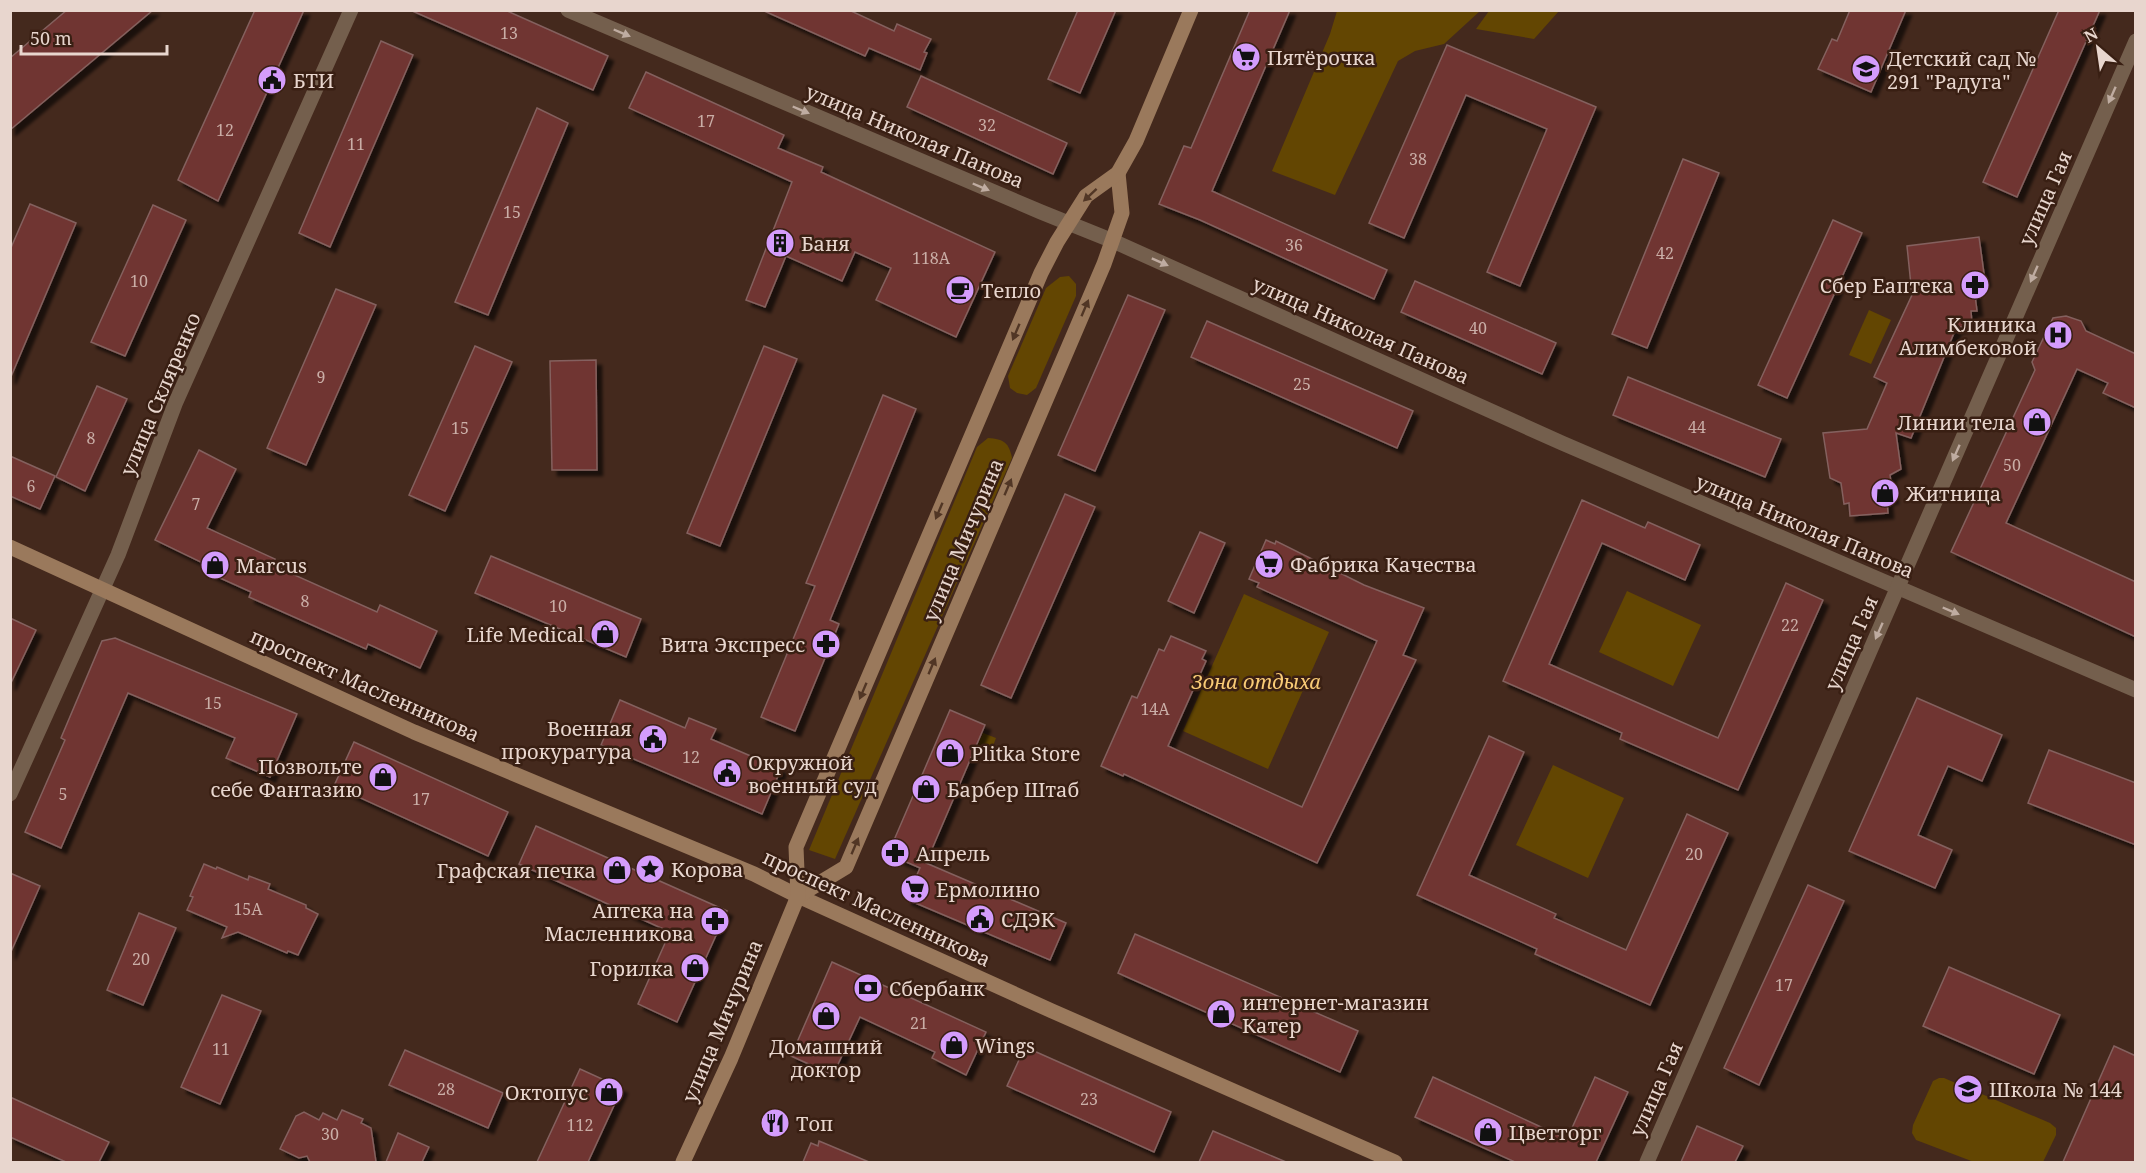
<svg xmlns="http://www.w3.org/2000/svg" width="2146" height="1173" viewBox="0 0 2146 1173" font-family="'Noto Serif',serif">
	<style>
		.green { fill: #634602 }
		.building { fill: #703431; stroke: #84615e; stroke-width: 1.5; filter: url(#shadow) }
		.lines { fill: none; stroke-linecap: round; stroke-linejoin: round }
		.minor { stroke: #745f4d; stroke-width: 15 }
		.secondary { stroke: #9a795c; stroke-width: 15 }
		.oneway { fill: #bfaca1 }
		.oneway2 { fill: #513625 }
		.labels { text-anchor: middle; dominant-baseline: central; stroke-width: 5; stroke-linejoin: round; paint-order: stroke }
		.number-label { font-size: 16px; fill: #caaea7 }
		.poi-label { font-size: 20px; fill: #e8d6ce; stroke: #391f13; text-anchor: start }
		.street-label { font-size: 20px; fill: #e8d6ce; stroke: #391f13 }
		.park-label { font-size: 20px; font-style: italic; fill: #f9cb76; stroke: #391f13 }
	</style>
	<defs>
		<filter id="shadow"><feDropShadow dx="5.5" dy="5.5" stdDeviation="1.5" flood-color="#0009"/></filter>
	</defs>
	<rect width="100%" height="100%" fill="#44291d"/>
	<g class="green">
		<polygon points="1337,11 1480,11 1444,44 1415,51 1398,61 1335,195 1272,171 1330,34"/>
		<polygon points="1489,11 1489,10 1559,11 1534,39 1476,29"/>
		<polygon points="1069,276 1076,284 1076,296 1036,388 1027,395 1017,393 1010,388 1008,376 1046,288 1060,277"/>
		<polygon points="1869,310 1891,320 1871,364 1849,355"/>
		<path d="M988 438C1004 439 1009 443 1012 458L835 859 809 850 977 447Z"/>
		<polygon points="1627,591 1701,625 1673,686 1599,652"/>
		<polygon points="1244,594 1329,632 1268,769 1183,731"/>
		<polygon points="983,733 996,738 989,757 975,751"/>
		<polygon points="1553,765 1624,798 1588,878 1516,845"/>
		<polygon points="1939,1078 1944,1078 2050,1123 2056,1128 2056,1135 2043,1162 1974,1162 1916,1140 1912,1133 1913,1125 1933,1081"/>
	</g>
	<g class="building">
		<polygon points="67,10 153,10 10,130 10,58"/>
		<polygon points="255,10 304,10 218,201 178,180"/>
		<polygon points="410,10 505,10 608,56 593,90"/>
		<polygon points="762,10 849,10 894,31 897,24 931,39 924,52 927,53 920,70 869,48 865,56"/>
		<polygon points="1078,10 1116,10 1080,93 1048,79"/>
		<polygon points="1250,10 1290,10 1212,191 1387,270 1374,299 1200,220 1159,204 1184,146 1191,148"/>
		<polygon points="1850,10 1906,10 1871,92 1818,69 1832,39 1837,41"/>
		<polygon points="2059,10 2100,10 2017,197 1983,182"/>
		<polygon points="381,41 413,55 330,247 299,233"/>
		<polygon points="1447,45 1596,107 1520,286 1487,272 1547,129 1466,95 1404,238 1369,223"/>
		<polygon points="646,72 784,135 778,148 823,167 821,172 995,252 956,337 876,300 891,268 855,252 842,281 786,256 765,307 746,300 792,182 629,108"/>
		<polygon points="921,76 1067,143 1053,174 907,107"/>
		<polygon points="537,108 568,123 488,315 455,302"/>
		<polygon points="1683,159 1719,173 1647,348 1612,334"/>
		<polygon points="30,204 76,223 10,379 10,250"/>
		<polygon points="153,205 186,220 125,356 91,342"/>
		<polygon points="1833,220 1862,233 1787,398 1758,385"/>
		<polygon points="1979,237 1985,281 1974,287 1977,311 1971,311 1972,325 1956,328 1911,438 1896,433 1901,469 1890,475 1893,498 1887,500 1888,513 1850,516 1849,503 1844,504 1841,483 1830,478 1823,433 1867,429 1887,383 1874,377 1912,295 1907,246"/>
		<polygon points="1415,281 1556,343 1542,374 1401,312"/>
		<polygon points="336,289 376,305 306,465 267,448"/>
		<polygon points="1128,295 1165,310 1095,471 1058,455"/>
		<polygon points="2066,316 2081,321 2086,331 2136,354 2136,408 2103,393 2108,383 2077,369 2006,523 2136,582 2136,637 1951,552 2035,370 2032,362 2053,318"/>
		<polygon points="1207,321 1413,411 1397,448 1191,357"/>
		<polygon points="475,346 512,362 445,511 409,495"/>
		<polygon points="764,346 797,359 720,546 687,533"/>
		<polygon points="596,360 597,470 552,470 550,361"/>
		<polygon points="1628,377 1781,439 1765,477 1613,415"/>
		<polygon points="97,386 127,399 85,491 56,477"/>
		<polygon points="883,395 916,409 830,620 839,624 795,731 761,717 815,586 806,583"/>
		<polygon points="199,450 236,469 207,528 275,559 272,565 377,612 380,605 437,631 420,668 368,644 366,649 249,597 251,592 202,570 205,564 155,540"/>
		<polygon points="10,456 55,476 40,509 10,496"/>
		<polygon points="1065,494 1095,507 1011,698 981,685"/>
		<polygon points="1582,500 1645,528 1648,522 1700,545 1685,580 1602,543 1549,664 1718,738 1786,583 1823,600 1738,790 1620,739 1622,733 1503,681"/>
		<polygon points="1200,532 1225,543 1194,613 1168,601"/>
		<polygon points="1266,540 1275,544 1276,541 1364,585 1424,608 1403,655 1416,660 1317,863 1124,774 1123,776 1101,766 1132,696 1137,698 1159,649 1164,651 1171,636 1206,651 1202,659 1206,661 1168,746 1302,807 1377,641 1257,587 1259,583 1249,579"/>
		<polygon points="491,556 641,619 626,657 475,593"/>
		<polygon points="10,618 36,630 10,685"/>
		<polygon points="115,638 297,714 270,777 226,758 235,738 128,693 61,848 25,832 65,740 61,738 102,641"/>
		<polygon points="1917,698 2002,735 1982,781 1948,766 1918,835 1952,850 1935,888 1849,851"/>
		<polygon points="620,700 685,728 689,718 716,729 711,739 781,769 762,814 601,745"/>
		<polygon points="950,710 985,725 926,863 1066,923 1050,960 906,899 920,868 888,854"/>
		<polygon points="1489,736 1524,752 1469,875 1556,914 1554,918 1626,950 1687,814 1728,833 1650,1005 1535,954 1537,949 1417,895"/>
		<polygon points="354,742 508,812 488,856 334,786"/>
		<polygon points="2049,750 2136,783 2136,845 2028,803"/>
		<polygon points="536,826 727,911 677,1022 638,1004 670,932 519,864"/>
		<polygon points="204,864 216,869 217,867 248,880 249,876 270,884 268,889 306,905 306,908 318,914 298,955 288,951 287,953 238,932 222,938 227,927 187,910 193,897 190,896"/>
		<polygon points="10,873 40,886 10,954"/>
		<polygon points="1808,885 1844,901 1759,1085 1724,1068"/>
		<polygon points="139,913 176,928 143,1005 107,990"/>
		<polygon points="1135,934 1358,1031 1340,1072 1118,973"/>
		<polygon points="832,962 986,1032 966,1075 932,1058 935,1052 860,1017 833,1075 791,1056"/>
		<polygon points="1949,967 2060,1015 2034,1074 1923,1026"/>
		<polygon points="222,995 261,1011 220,1104 181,1087"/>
		<polygon points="2114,1046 2136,1056 2136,1162 2063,1162"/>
		<polygon points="1025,1047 1171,1112 1154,1152 1007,1086"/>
		<polygon points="405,1050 503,1093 488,1128 389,1085"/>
		<polygon points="580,1069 622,1088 588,1162 537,1162"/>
		<polygon points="1433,1077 1567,1139 1595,1077 1628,1092 1596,1162 1515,1162 1415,1117"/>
		<polygon points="10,1097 109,1142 99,1162 66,1162 10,1137"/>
		<polygon points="342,1110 363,1119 361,1123 371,1128 376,1162 310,1162 307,1156 299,1158 280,1149 296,1116 304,1112 319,1120 323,1113 337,1120"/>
		<polygon points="1697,1126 1743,1146 1735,1162 1681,1162"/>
		<polygon points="1213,1131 1286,1162 1199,1162"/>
		<polygon points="398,1133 429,1147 422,1162 386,1162"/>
		<polygon points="819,1141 869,1162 803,1162 811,1143 818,1146"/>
	</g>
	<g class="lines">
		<g class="minor">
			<polyline points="568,10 1041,212 1113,241 1562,443 2136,690"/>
			<polyline points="10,794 118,555 175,404 351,10"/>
			<polyline points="1647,1162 2136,41"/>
		</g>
		<g class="secondary">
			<polyline points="10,547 414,732 754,874 798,896 1052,1011 1395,1162"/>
			<polyline points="798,896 846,867 1104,264 1122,213 1118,173"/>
			<polyline points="683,1162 731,1058 798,896 796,847 1041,273 1057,242 1086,196 1118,173 1136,141 1191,10"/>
		</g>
	</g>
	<defs><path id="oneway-solid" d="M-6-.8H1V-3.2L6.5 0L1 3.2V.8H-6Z" transform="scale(1.5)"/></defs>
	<g class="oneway">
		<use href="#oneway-solid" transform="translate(622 33) rotate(23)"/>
		<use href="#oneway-solid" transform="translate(2112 95) rotate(114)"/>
		<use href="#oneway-solid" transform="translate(801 110) rotate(23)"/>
		<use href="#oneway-solid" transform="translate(981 187) rotate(23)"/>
		<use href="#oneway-solid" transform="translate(1160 262) rotate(24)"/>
		<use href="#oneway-solid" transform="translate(2034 274) rotate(114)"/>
		<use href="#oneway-solid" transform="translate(1956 453) rotate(114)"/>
		<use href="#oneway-solid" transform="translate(1951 611) rotate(23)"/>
		<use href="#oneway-solid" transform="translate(1879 631) rotate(114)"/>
	</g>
	<g class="oneway2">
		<use href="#oneway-solid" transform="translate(1090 195) rotate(137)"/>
		<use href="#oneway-solid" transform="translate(1085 308) rotate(-67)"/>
		<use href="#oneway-solid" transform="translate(1016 332) rotate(113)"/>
		<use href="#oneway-solid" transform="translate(1008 487) rotate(-67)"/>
		<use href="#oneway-solid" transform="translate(939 511) rotate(113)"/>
		<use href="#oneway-solid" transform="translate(932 666) rotate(-67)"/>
		<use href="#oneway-solid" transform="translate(863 691) rotate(113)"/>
		<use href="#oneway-solid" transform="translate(855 846) rotate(-67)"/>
	</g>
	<defs>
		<g id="supermarket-disc" transform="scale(1.5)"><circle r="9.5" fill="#d49cfc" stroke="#391f13"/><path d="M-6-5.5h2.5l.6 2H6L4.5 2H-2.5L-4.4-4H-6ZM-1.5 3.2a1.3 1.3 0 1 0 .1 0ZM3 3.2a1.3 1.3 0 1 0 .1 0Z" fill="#111"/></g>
		<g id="school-disc" transform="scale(1.5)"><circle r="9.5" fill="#d49cfc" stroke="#391f13"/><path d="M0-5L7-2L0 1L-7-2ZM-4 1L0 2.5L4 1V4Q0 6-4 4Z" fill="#111"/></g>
		<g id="civic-disc" transform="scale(1.5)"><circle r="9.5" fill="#d49cfc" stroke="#391f13"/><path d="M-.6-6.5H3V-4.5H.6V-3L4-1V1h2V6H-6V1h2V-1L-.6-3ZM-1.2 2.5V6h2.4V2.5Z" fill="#111"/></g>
		<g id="building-disc" transform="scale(1.5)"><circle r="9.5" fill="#d49cfc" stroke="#391f13"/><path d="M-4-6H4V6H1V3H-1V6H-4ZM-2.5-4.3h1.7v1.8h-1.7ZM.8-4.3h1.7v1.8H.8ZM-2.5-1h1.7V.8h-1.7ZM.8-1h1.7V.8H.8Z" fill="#111"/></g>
		<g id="pharmacy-disc" transform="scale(1.5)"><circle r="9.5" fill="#d49cfc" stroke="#391f13"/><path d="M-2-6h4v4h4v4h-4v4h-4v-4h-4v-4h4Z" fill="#111"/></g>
		<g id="cafe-disc" transform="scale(1.5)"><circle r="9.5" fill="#d49cfc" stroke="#391f13"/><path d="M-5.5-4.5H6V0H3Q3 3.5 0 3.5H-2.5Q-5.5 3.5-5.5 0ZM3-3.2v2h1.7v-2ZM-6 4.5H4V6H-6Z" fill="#111"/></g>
		<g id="hospital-disc" transform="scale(1.5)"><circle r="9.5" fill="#d49cfc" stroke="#391f13"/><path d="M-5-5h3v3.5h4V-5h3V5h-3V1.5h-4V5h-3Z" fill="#111"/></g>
		<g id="shop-disc" transform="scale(1.5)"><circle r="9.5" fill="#d49cfc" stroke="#391f13"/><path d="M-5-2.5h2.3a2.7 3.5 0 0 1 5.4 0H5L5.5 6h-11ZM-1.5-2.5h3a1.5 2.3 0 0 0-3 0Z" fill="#111"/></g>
		<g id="sight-disc" transform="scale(1.5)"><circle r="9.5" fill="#d49cfc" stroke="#391f13"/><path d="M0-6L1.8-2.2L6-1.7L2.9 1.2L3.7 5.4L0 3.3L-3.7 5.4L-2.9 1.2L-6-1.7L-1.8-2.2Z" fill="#111"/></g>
		<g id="bank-disc" transform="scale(1.5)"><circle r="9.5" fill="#d49cfc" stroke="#391f13"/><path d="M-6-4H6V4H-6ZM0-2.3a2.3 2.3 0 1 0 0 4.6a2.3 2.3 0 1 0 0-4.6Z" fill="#111"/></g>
		<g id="restaurant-disc" transform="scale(1.5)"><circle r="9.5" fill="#d49cfc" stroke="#391f13"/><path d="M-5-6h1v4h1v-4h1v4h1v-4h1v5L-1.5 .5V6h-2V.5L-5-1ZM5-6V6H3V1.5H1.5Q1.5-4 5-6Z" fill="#111"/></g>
	</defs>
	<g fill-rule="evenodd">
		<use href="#supermarket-disc" x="1246" y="57"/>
		<use href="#school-disc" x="1866" y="69"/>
		<use href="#civic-disc" x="272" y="80"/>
		<use href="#building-disc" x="780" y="243"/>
		<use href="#pharmacy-disc" x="1975" y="285"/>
		<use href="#cafe-disc" x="960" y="290"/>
		<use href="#hospital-disc" x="2058" y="335"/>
		<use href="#shop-disc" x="2037" y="422"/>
		<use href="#shop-disc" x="1885" y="493"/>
		<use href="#supermarket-disc" x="1269" y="564"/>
		<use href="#shop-disc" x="215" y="565"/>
		<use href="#shop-disc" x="605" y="634"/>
		<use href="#pharmacy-disc" x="826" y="644"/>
		<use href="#civic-disc" x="653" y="739"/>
		<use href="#shop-disc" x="950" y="753"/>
		<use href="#civic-disc" x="727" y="773"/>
		<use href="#shop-disc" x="383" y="777"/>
		<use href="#shop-disc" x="926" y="789"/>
		<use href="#pharmacy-disc" x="895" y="853"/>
		<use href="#sight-disc" x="650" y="869"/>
		<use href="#shop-disc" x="617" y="870"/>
		<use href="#supermarket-disc" x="915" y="889"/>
		<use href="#civic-disc" x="980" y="919"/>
		<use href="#pharmacy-disc" x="715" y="921"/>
		<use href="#shop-disc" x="695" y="968"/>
		<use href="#bank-disc" x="868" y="988"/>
		<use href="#shop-disc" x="1221" y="1014"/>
		<use href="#shop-disc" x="826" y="1016"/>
		<use href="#shop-disc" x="954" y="1045"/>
		<use href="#school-disc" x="1968" y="1089"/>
		<use href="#shop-disc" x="609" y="1092"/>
		<use href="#restaurant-disc" x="775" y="1123"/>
		<use href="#shop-disc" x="1488" y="1132"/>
	</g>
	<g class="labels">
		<g class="number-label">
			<text x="509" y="33">13</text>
			<text x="706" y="121">17</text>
			<text x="987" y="125">32</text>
			<text x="225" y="130">12</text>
			<text x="356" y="144">11</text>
			<text x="1418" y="159">38</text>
			<text x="512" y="212">15</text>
			<text x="1294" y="245">36</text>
			<text x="1665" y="253">42</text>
			<text x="931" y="258">118А</text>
			<text x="139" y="281">10</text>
			<text x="1478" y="328">40</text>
			<text x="321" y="377">9</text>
			<text x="1302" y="384">25</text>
			<text x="1697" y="427">44</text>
			<text x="460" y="428">15</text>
			<text x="91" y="438">8</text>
			<text x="2012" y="465">50</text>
			<text x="31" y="486">6</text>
			<text x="196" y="504">7</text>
			<text x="305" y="601">8</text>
			<text x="558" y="606">10</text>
			<text x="1790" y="625">22</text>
			<text x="213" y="703">15</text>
			<text x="1155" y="709">14А</text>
			<text x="691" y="757">12</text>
			<text x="63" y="794">5</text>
			<text x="421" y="799">17</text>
			<text x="1694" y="854">20</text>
			<text x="248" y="909">15А</text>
			<text x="141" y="959">20</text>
			<text x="1784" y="985">17</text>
			<text x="919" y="1023">21</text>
			<text x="221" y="1049">11</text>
			<text x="446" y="1089">28</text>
			<text x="1089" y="1099">23</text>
			<text x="580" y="1125">112</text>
			<text x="330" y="1134">30</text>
		</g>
		<g class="poi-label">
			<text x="1267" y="57">Пятёрочка</text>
			<text x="1887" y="58">Детский сад №<tspan x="1887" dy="23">291 "Радуга"</tspan></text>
			<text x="293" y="80">БТИ</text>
			<text x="801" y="243">Баня</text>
			<text x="1954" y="285" text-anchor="end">Сбер Еаптека</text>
			<text x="981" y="290">Тепло</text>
			<text x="2037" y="324" text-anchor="end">Клиника<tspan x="2037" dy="23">Алимбековой</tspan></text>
			<text x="2016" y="422" text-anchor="end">Линии тела</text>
			<text x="1906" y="493">Житница</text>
			<text x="1290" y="564">Фабрика Качества</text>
			<text x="236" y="565">Marcus</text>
			<text x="584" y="634" text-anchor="end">Life Medical</text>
			<text x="805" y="644" text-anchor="end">Вита Экспресс</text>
			<text x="632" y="728" text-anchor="end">Военная<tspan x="632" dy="23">прокуратура</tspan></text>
			<text x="971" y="753">Plitka Store</text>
			<text x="748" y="762">Окружной<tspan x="748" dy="23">военный суд</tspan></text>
			<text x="362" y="766" text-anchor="end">Позвольте<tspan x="362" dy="23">себе Фантазию</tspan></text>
			<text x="947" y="789">Барбер Штаб</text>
			<text x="916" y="853">Апрель</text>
			<text x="671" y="869">Корова</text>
			<text x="596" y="870" text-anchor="end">Графская печка</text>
			<text x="936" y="889">Ермолино</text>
			<text x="694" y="910" text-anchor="end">Аптека на<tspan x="694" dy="23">Масленникова</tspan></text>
			<text x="1001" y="919">СДЭК</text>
			<text x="674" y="968" text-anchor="end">Горилка</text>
			<text x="889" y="988">Сбербанк</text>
			<text x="1242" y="1002">интернет-магазин<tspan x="1242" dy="23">Катер</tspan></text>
			<text x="975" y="1045">Wings</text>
			<text x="826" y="1046" text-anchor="middle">Домашний<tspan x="826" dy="23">доктор</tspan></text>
			<text x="1989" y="1089">Школа № 144</text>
			<text x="588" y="1092" text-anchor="end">Октопус</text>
			<text x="796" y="1123">Топ</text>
			<text x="1509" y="1132">Цветторг</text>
		</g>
		<g class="street-label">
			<text transform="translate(915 136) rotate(23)">улица Николая Панова</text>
			<text transform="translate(2045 198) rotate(-66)">улица Гая</text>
			<text transform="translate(1361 330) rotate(24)">улица Николая Панова</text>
			<text transform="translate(160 394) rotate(-67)">улица Скляренко</text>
			<text transform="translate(1805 526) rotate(23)">улица Николая Панова</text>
			<text transform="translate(963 540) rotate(-67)">улица Мичурина</text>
			<text transform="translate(1851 643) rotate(-66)">улица Гая</text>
			<text transform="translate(365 685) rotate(24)">проспект Масленникова</text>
			<text transform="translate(877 908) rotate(25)">проспект Масленникова</text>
			<text transform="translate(722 1021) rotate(-67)">улица Мичурина</text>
			<text transform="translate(1656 1089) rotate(-66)">улица Гая</text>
		</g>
		<g class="park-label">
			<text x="1256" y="681">Зона отдыха</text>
		</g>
	</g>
	<rect width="2146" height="1173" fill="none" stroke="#e8d6ce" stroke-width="24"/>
	<g transform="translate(2098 48) rotate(331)" stroke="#391f13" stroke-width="4.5" paint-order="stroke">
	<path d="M0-4.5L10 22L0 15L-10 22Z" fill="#e8d6ce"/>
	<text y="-9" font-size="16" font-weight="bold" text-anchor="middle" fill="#e8d6ce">N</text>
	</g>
	<path d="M21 45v9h146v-9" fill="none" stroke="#e8d6ce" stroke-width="3"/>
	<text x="30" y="45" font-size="18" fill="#e8d6ce" stroke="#391f13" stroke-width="4.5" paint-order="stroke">50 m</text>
</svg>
